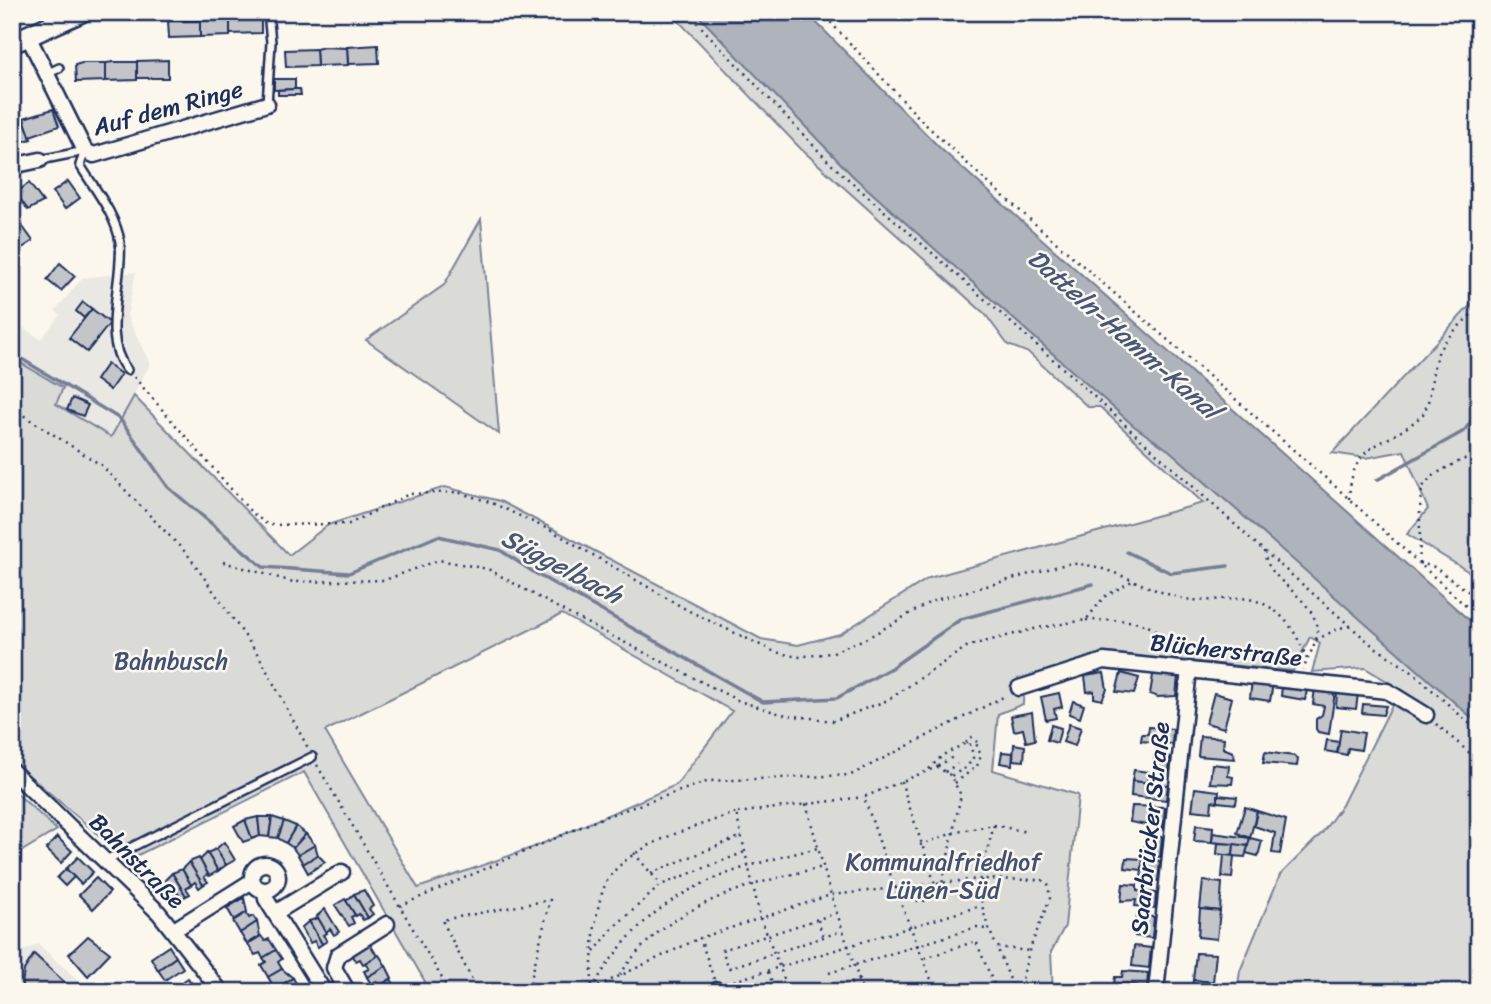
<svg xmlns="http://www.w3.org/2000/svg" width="1491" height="1004" viewBox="0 0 1491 1004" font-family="Sriracha,sans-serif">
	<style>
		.built { fill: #eae8e2 }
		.green { fill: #dadad7; stroke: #7a849a; stroke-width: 2; fill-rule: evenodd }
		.water { fill: #afb3bb; stroke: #747e96; stroke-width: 2 }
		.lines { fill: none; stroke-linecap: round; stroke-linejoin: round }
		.stream { stroke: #747e96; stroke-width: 3.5 }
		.building { fill: #c3c5c9; stroke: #1b2f5e; stroke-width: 2 }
		.lane-casing { stroke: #1b2f5e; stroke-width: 12 }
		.street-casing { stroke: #1b2f5e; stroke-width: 19 }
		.secondary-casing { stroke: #1b2f5e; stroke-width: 24 }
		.path { stroke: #1b2f5e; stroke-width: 2.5; stroke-dasharray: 2 5; stroke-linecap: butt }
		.lane { stroke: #fbf7ec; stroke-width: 7 }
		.street { stroke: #fbf7ec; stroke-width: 14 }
		.secondary { stroke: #fbf7ec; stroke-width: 19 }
		.labels { text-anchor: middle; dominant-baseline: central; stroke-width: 5; stroke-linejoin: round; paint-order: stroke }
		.street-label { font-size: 24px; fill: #1b2f5e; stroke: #fbf7ec }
		.park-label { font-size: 24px; fill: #415176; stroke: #fbf7ec }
		.water-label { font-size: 26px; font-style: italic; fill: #47577a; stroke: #fbf7ec }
	</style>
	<rect width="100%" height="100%" fill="#fbf7ec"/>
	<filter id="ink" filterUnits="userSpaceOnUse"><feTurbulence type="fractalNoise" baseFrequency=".0143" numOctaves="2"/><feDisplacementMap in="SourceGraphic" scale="14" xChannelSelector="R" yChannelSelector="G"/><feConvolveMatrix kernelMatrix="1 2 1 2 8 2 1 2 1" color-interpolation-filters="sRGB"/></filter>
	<g filter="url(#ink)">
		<g class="built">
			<polygon points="136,272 127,316 150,364 111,437 56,404 62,388 16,360 12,350 12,321 41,339 60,315 55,311 82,278"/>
			<polygon points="38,944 91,992 12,992 12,956"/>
		</g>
		<g class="green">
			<path d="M695 12 853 176 1134 426 1170 451 1479 724V992H1237L1240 971 1280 875 1322 833 1342 805 1400 689 1365 668 1312 672 1320 643 1310 637 1293 671 1103 653 1024 678 1023 704 998 714 993 770 1078 795 1065 926 1051 952 1053 992H431L304 772 128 860 12 761V350L16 360 63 388 56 404 111 437 134 396 289 555 328 525 445 487 500 501 761 639 798 645 840 634 929 578 1203 503 1100 407H1088L1029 353 1008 345 985 314 801 149 671 13ZM562 614 732 711 676 785 537 846 418 888 325 731Z"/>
			<polygon points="481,219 499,434 366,340 444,285"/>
			<polygon points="1479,296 1479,578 1407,534 1428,509 1404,451 1366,458 1332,453"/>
			<polygon points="12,789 57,830 12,857"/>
		</g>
		<polygon class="water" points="695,12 806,12 941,149 1479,629 1479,724 1170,451 1134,426 853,176"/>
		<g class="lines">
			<g class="stream">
				<polyline points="12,353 120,419 168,487 263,567 349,573 438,536 500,550 535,573 763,702 837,698 891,668 961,619 1093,584"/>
				<polyline points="1377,480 1464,431 1479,411"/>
				<polyline points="1127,552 1171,573 1228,566"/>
			</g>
		</g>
		<g class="building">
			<polygon points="253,15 261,16 261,33 230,34 230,17"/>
			<polygon points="230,19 230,36 200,37 200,20"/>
			<polygon points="200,20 200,37 169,38 168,21"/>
			<polygon points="378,45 379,63 348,64 347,47"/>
			<polygon points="324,47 347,48 348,65 317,66 316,49"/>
			<polygon points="316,49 317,66 286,67 285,50"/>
			<polygon points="168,60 168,78 137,78 137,61"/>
			<polygon points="113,62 137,62 137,80 106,81 106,63"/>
			<polygon points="82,63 106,63 106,81 76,82 75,65"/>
			<polygon points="274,79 295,79 295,89 274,90"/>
			<polygon points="295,89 300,89 301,95 278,95 278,90"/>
			<polygon points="53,109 59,126 30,136 24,118"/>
			<polygon points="25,122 31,139 12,145 12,126"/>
			<polygon points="68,181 80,198 65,209 53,192"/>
			<polygon points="29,183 43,202 28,210 16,193"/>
			<polygon points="20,223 33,241 19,250 12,241 12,229"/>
			<polygon points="60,263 75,276 61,291 47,280"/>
			<polygon points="83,302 92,309 84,318 76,311"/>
			<polygon points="92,309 110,323 87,352 69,338"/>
			<polygon points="107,364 121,374 110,390 96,380"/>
			<polygon points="72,398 88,405 83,416 67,410"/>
			<polygon points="1154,669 1178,676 1176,696 1158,697 1150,694"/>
			<polygon points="1104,673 1107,689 1102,700 1094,698 1094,691 1087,692 1085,676"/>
			<polygon points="1121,673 1139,678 1134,694 1116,692"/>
			<polygon points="1252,680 1273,683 1270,701 1250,698"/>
			<polygon points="1282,687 1307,690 1305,700 1281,696"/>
			<polygon points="1315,688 1335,692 1329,734 1318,732 1316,729 1316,719 1322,715 1324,706 1313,704"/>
			<polygon points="1337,692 1358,694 1356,709 1336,707"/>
			<polygon points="1059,693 1062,707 1054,709 1056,718 1046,720 1041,697"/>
			<polygon points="1214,693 1232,698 1224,728 1206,723"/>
			<polygon points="1073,701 1084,705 1080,718 1069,714"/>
			<polygon points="1363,704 1386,706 1383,715 1362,713"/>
			<polygon points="1032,712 1035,740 1026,742 1023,729 1014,731 1011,716"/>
			<polygon points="1069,724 1081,728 1075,746 1063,742"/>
			<polygon points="1051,725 1061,728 1057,743 1047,740"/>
			<polygon points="1149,727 1173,729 1172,744 1141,741 1142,734 1148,734"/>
			<polygon points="1341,729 1364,733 1361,750 1348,748 1347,755 1337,753"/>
			<polygon points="1200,736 1224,738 1223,748 1233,752 1235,759 1198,756"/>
			<polygon points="1327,740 1339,742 1337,753 1325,751"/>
			<polygon points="1014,744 1025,746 1024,761 1013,760"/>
			<polygon points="1002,752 1013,753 1012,765 1000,763"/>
			<polygon points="1265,752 1294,756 1298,759 1297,766 1263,763"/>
			<polygon points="1154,755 1170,757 1169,772 1154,770"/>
			<polygon points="1212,764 1229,766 1228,776 1233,777 1232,784 1210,783"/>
			<polygon points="1134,770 1149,772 1148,783 1132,781"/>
			<polygon points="1132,781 1168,785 1166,800 1131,796"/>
			<polygon points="1195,788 1219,791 1218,802 1212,801 1211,812 1192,810"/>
			<polygon points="1218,795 1237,797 1236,804 1218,802"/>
			<polygon points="1132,806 1165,807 1163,828 1130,822"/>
			<polygon points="1245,807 1257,811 1250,838 1237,833"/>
			<polygon points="1257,811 1286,820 1280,854 1272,853 1275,833 1254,826"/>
			<polygon points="258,817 260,836 252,839 245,820"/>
			<polygon points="258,817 272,817 269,837 260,836"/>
			<polygon points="272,817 284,821 278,838 269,837"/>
			<polygon points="245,820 252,839 243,842 234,826"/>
			<polygon points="284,821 296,826 286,843 278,838"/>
			<polygon points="1196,825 1213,827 1212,842 1194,841"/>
			<polygon points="296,826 306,834 293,848 286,843"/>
			<polygon points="1213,833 1250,838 1248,846 1212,842"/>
			<polygon points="306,834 315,845 298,855 293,848"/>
			<polygon points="1146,835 1162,837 1160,857 1144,855"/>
			<polygon points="57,837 72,851 61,863 46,849"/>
			<polygon points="1250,838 1262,841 1258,856 1246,853"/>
			<polygon points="224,842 235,860 226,865 216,849"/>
			<polygon points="1218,843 1234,844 1233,856 1217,854"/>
			<polygon points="1234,844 1248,846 1245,857 1233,856"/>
			<polygon points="315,845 318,855 303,864 298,855"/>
			<polygon points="216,849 226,865 218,871 207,853"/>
			<polygon points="207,853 218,871 209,876 200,860"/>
			<polygon points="318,855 325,862 308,873 303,864"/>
			<polygon points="1224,855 1234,856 1232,878 1222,877"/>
			<polygon points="78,857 93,872 81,884 66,869"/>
			<polygon points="199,858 208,874 204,877 208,882 203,885 189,862"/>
			<polygon points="1126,858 1143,859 1142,870 1125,868"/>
			<polygon points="1143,859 1160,861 1158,881 1141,879"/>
			<polygon points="189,862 203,885 199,888 195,882 191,885 182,869"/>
			<polygon points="66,869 74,877 65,886 57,878"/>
			<polygon points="182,869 191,885 186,888 190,894 186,896 172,873"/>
			<polygon points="172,873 186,896 181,899 178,893 174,895 165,880"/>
			<polygon points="96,878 110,892 93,909 79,895"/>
			<polygon points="1203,881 1222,883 1220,911 1200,909"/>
			<polygon points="1123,884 1137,885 1137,891 1156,893 1155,908 1135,906 1136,900 1121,901"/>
			<polygon points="364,890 373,906 369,909 373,914 368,918 354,894"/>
			<polygon points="354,894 368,918 363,920 359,914 356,916 346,901"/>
			<polygon points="244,898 247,912 234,920 227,908"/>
			<polygon points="345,899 355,915 351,917 354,923 349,926 335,905"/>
			<polygon points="325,909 339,932 334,935 330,929 326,932 317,916"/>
			<polygon points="1200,909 1220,911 1217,939 1198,937"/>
			<polygon points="246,913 249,918 253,916 257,922 240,933 233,921"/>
			<polygon points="1137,916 1154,917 1152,938 1135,936"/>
			<polygon points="318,918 327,933 323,935 327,941 322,944 309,921"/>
			<polygon points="309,921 322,944 318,947 314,941 310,943 301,928"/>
			<polygon points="257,922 260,936 247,944 240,933"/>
			<polygon points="88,936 110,953 88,976 69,954"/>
			<polygon points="261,936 265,941 269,939 276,950 263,958 260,953 255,955 248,944"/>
			<polygon points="370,944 377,956 363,964 360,959 356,961 352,954"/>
			<polygon points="169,946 176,957 158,970 151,958"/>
			<polygon points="1134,946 1151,948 1149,968 1132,966"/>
			<polygon points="276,950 282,959 278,962 282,969 268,977 261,965 266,962 263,958"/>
			<polygon points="1196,953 1216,954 1213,982 1193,980"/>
			<polygon points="34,954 75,992 21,992 24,970"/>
			<polygon points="379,955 386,966 367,977 364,971 369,969 365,963"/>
			<polygon points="176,957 183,968 165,980 158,970"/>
			<polygon points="386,966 392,978 379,986 376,981 371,984 367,977"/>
			<polygon points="282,969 293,978 275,989 268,977"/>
			<polygon points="1123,971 1148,973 1147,987 1114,983 1115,977 1122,977"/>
			<polygon points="188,978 196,989 171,992 170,990"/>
			<polygon points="293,978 296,983 292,985 296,992 277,992 275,989"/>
			<polygon points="391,979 398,991 380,992 378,987"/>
			<polygon points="1193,980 1213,982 1212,992 1192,992"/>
			<polygon points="1127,984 1147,987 1146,992 1121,992 1126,990"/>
		</g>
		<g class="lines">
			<g class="lane-casing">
				<g id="lane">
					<polyline points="47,74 59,68"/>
					<polyline points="267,104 271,42 268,12"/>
					<path d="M40 160 85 151 80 165C94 188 116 215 120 242 124 281 100 337 127 370"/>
					<polyline points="106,860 312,757"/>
					<polyline points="717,986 719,992"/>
				</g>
			</g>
			<g class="street-casing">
				<g id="street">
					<polyline points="28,36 85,151 94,155 267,104"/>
					<polyline points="12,166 40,160"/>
					<polyline points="1019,688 1104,661 1387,691 1426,715"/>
					<polyline points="12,771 159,913 221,992"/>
					<circle cx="265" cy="877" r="13"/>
					<polyline points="265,891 266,899 323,990"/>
					<polyline points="275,913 342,872"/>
					<polyline points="174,930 252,881"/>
					<polyline points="348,992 334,968 338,955 387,924"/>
					<polyline points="1156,992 1189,669"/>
				</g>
			</g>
			<g class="secondary-casing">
				<polyline id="secondary" points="12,43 81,12"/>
			</g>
			<g class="path">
				<polyline points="687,12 831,164 1057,363 1264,551 1372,645 1412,672 1479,732"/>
				<polyline points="821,12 922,121 986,181 1337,488 1479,618"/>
				<polyline points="95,16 105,12"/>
				<path d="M134 377 251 512 268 525 349 524 409 494 457 492 490 502 552 531 689 611 775 652 798 657 831 653 869 637 932 601 1066 564C1110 561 1149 595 1193 600 1219 603 1240 591 1266 605 1288 617 1298 637 1307 659"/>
				<polyline points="12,408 101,465 188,555 259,656 309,750"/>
				<path d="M1349 499C1352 437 1387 450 1423 414 1433 396 1430 378 1436 359 1441 339 1465 322 1479 307"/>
				<path d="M1264 551C1267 585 1325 600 1316 639 1313 649 1307 660 1303 670"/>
				<polyline points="223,562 293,582 385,580 439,560 488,569 569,614 739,701 781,714 833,721 888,700 968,646 1038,628 1086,620 1104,597 1132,581"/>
				<path d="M1419 563C1421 548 1418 496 1423 487 1432 471 1463 461 1479 452"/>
				<polyline points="1419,563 1434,567 1479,599"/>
				<path d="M1086 620C1132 621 1152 615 1180 657"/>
				<polyline points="1316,640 1339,628 1351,626"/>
				<polyline points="1436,724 1479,761"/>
				<polyline points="966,743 971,737 977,742"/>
				<polyline points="317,765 450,992"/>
				<polyline points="938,766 953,757"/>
				<polyline points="929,769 943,755 966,743 971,745 973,758 967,767 951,776"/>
				<polyline points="945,772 957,764"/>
				<polyline points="901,781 935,884"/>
				<polyline points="955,783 977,766 981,756 976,743"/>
				<polyline points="806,804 831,895 863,992"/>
				<polyline points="994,825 1027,832"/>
				<path d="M920 845 956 832 994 825C980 878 972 895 997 947"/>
				<polyline points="634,853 661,885"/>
				<polyline points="651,873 742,836"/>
				<polyline points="913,888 915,900 923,902 940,884"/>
				<polyline points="400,906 604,817 709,781 851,775 1007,695"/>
				<polyline points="837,913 722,950 729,968 842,931"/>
				<polyline points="818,920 823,937"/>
				<polyline points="594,952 613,928 661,885 745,852"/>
				<polyline points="925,958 976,941 997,992"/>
				<polyline points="768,972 776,992"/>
				<polyline points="829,973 977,927 989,930"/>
				<path d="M620 975C665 905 747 884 823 867"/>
				<polyline points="714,979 700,938 831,895 895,888 864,797 937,767 950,775 961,795 942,884"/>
				<polyline points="727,983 980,906"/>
				<path d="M592 989C647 893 716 872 818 848"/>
				<polyline points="592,989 700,938"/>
				<polyline points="478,992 442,920 550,900 528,992"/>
				<path d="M592 992C591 963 593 898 611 875 636 842 698 826 736 813"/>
				<polyline points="789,992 760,916 736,813 863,797"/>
				<polyline points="831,992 859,980"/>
				<polyline points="936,992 895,888 979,879 1042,880 1048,884 1050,898 1029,951 1019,992"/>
				<polyline points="1015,992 997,947 1029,951"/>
			</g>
			<use href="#lane" class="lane"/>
			<use href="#street" class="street"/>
			<use href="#secondary" class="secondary"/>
		</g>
	</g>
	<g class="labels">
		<g class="street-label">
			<text transform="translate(168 108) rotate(-15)">Auf dem Ringe</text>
			<text transform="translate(1226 650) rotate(6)">Blücherstraße</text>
			<text transform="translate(1150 828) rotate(-84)">Saarbrücker Straße</text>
			<text transform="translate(137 861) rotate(45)">Bahnstraße</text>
		</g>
		<g class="park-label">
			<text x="171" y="661">Bahnbusch</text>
			<text x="943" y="862">Kommunalfriedhof<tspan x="943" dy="28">Lünen-Süd</tspan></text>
		</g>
		<g class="water-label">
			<text transform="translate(1124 334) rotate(41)">Datteln-Hamm-Kanal</text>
			<text transform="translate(562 566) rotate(28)">Süggelbach</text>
		</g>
	</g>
	<rect width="1491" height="1004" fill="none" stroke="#fbf7ec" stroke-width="42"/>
	<rect x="21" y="21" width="1449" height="962" fill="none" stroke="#1b2f5e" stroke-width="2.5" filter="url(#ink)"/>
</svg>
